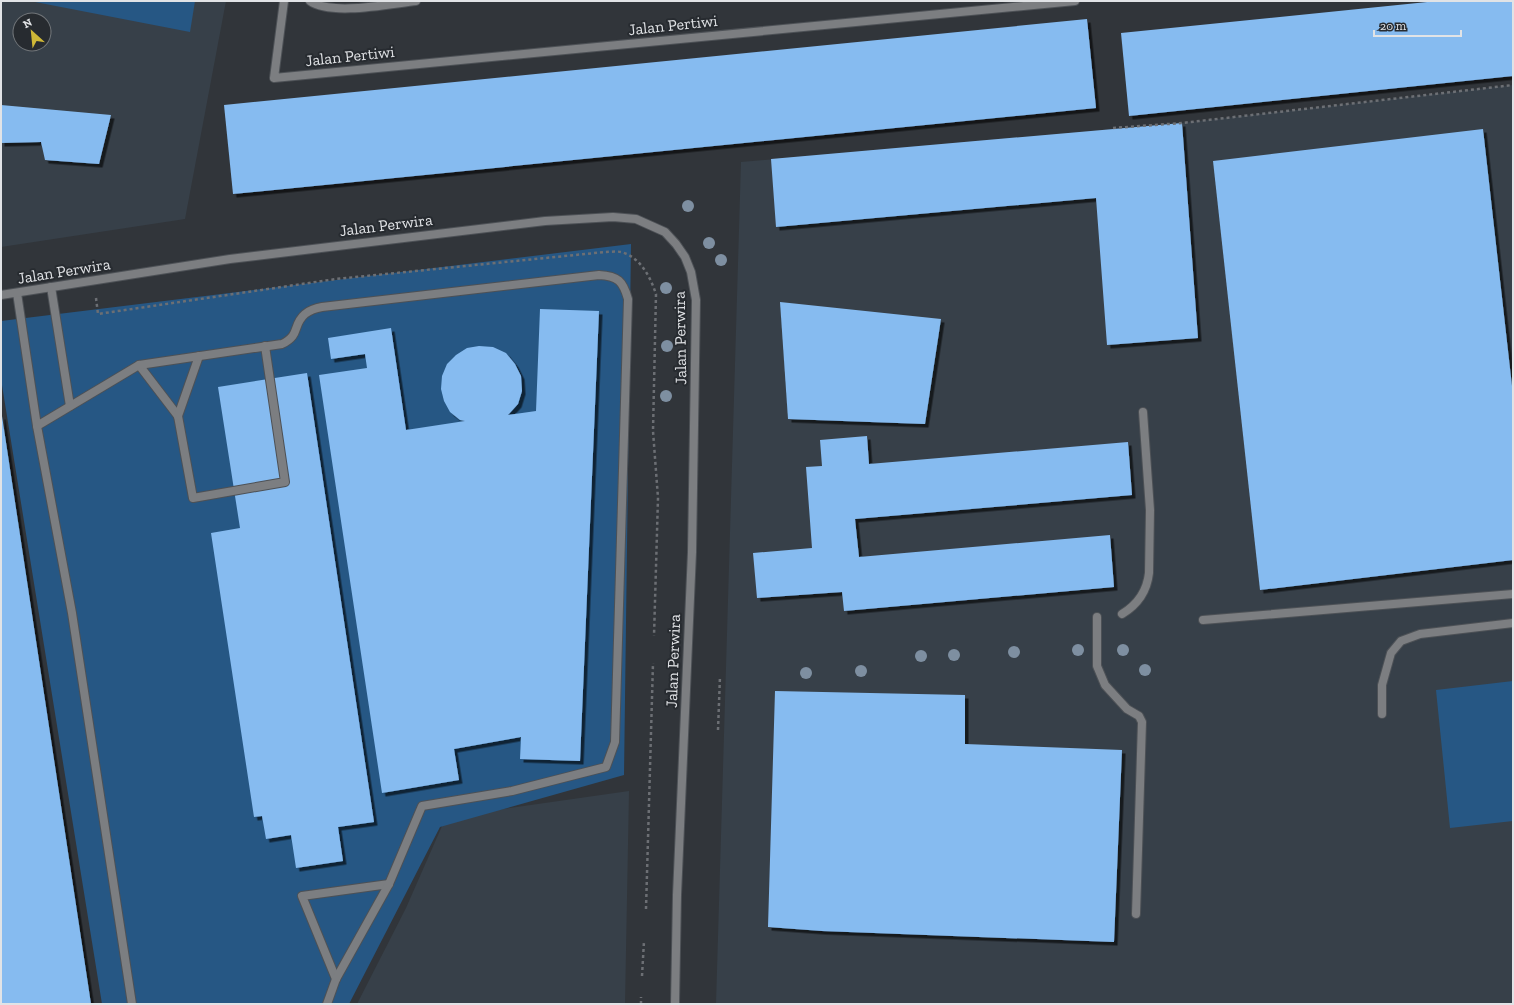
<svg xmlns="http://www.w3.org/2000/svg" width="1514" height="1005" viewBox="0 0 1514 1005" font-family="'Zilla Slab',serif">
	<style>
		.built { fill: #374049; fill-rule: evenodd }
		.green { fill: #265784 }
		.building { fill: #86bbf0; filter: url(#shadow) }
		.lines { fill: none; stroke-linecap: round; stroke-linejoin: round }
		.service-casing { stroke: #4d5156; stroke-width: 10 }
		.minor-casing { stroke: #4d5156; stroke-width: 10 }
		.path { stroke: #6c6f74; stroke-width: 2.5; stroke-dasharray: 3 3; stroke-linecap: butt }
		.service { stroke: #7c7e81; stroke-width: 8 }
		.minor { stroke: #7c7e81; stroke-width: 8 }
		.tree { fill: #7e8fa1 }
		.labels { text-anchor: middle; dominant-baseline: central; stroke-width: 4; stroke-linejoin: round; paint-order: stroke }
		.street-label { font-size: 16px; fill: #e1e3e6; stroke: #272b30 }
	</style>
	<defs>
		<filter id="shadow"><feDropShadow dx="3.5" dy="3.5" stdDeviation="0" flood-color="#0009"/></filter>
	</defs>
	<rect width="100%" height="100%" fill="#31353a"/>
	<g class="built">
		<path d="M1 1H226L185 219 1 247ZM20 20H44V44H20Z"/>
		<polygon points="1513,85 1513,1004 716,1004 741,162 1182,123"/>
		<polygon points="629,791 625,1004 357,1004 406,908 446,817"/>
	</g>
	<g class="green">
		<polygon points="30,1 195,1 190,32"/>
		<polygon points="631,244 624,775 440,827 349,1004 102,1004 1,379 1,321"/>
		<polygon points="1513,681 1513,821 1450,828 1436,690"/>
	</g>
	<g class="building">
		<polygon points="1437,1 1513,1 1513,76 1129,116 1121,33"/>
		<polygon points="1087,19 1096,108 233,194 224,105"/>
		<polygon points="1,105 111,115 99,164 45,160 41,142 1,143"/>
		<polygon points="1182,123 1198,338 1107,345 1096,198 776,227 771,159"/>
		<polygon points="1483,129 1513,395 1513,560 1260,590 1213,161"/>
		<polygon points="780,302 941,319 925,424 788,419"/>
		<polygon points="540,309 599,311 580,761 520,759 521,737 454,749 459,780 382,793 319,375 367,368 365,354 331,359 328,338 391,328 406,430 465,421 460,420 450,412 444,401 441,389 442,376 447,364 456,355 467,348 479,346 493,347 506,353 515,364 521,376 522,391 518,404 508,415 536,411"/>
		<polygon points="307,373 374,822 338,827 343,861 296,868 291,835 266,839 262,816 254,817 211,533 240,528 218,387"/>
		<polygon points="1,416 2,416 91,1004 1,1004"/>
		<polygon points="867,436 869,464 1128,442 1132,495 855,519 859,557 1110,535 1114,587 844,611 842,592 757,598 753,553 812,548 806,467 822,466 820,440"/>
		<polygon points="775,691 965,695 965,744 1122,750 1114,942 822,931 768,927"/>
	</g>
	<g class="lines">
		<g class="service-casing">
			<g id="service">
				<polyline points="51,287 70,406"/>
				<polyline points="17,293 37,426"/>
				<polyline points="139,365 178,416 193,498 285,482 265,346"/>
				<polyline points="178,416 199,356"/>
				<path d="M1122 614C1137 605 1147 591 1149 573L1150 510 1143 412"/>
				<polyline points="1097,617 1097,666 1105,685 1127,709 1139,716 1142,722 1136,914"/>
				<polyline points="1203,620 1513,594"/>
				<polyline points="1382,714 1382,685 1391,653 1401,641 1420,634 1513,623"/>
				<polyline points="336,979 302,896 389,884"/>
				<path d="M132 1004 72 613 37 426 139 365 282 344C301 335 292 325 305 314 310 310 316 308 322 307L599 275C618 276 623 281 628 299L615 742 606 767 512 791 422 806 389 884 336 979 327 1004"/>
			</g>
		</g>
		<g class="minor-casing">
			<g id="minor">
				<polyline points="284,1 274,78 1075,1"/>
				<path d="M310 1C331 16 389 4 416 1"/>
				<polyline points="1,295 230,259 545,221 613,217 636,219 665,232 676,244 685,257 691,272 696,300 692,552 677,895 675,1004"/>
			</g>
		</g>
		<g class="path">
			<polyline points="1113,128 1182,123 1513,85"/>
			<path d="M96 298 98 314 336 279 605 252C610 252 616 251 621 252 640 257 650 276 656 294L653 431 658 498 654 636"/>
			<polyline points="718,730 720,676"/>
			<polyline points="646,909 653,663"/>
			<polyline points="642,976 644,941"/>
			<polyline points="641,1004 641,997"/>
		</g>
		<use href="#service" class="service"/>
		<use href="#minor" class="minor"/>
	</g>
	<g class="tree">
		<circle cx="688" cy="206" r="6"/>
		<circle cx="709" cy="243" r="6"/>
		<circle cx="721" cy="260" r="6"/>
		<circle cx="666" cy="288" r="6"/>
		<circle cx="667" cy="346" r="6"/>
		<circle cx="666" cy="396" r="6"/>
		<circle cx="1078" cy="650" r="6"/>
		<circle cx="1123" cy="650" r="6"/>
		<circle cx="1014" cy="652" r="6"/>
		<circle cx="954" cy="655" r="6"/>
		<circle cx="921" cy="656" r="6"/>
		<circle cx="1145" cy="670" r="6"/>
		<circle cx="861" cy="671" r="6"/>
		<circle cx="806" cy="673" r="6"/>
	</g>
	<g class="labels">
		<g class="street-label">
			<text transform="translate(673 25) rotate(-6)">Jalan Pertiwi</text>
			<text transform="translate(350 56) rotate(-6)">Jalan Pertiwi</text>
			<text transform="translate(386 225) rotate(-7)">Jalan Perwira</text>
			<text transform="translate(64 271) rotate(-9)">Jalan Perwira</text>
			<text transform="translate(680 338) rotate(-91)">Jalan Perwira</text>
			<text transform="translate(673 661) rotate(-88)">Jalan Perwira</text>
		</g>
	</g>
	<rect width="1514" height="1005" fill="none" stroke="#e1e3e6" stroke-width="4"/>
	<g transform="translate(32 32) rotate(333)"><circle r="19" fill="#272b30" stroke="#717579"/>
	<path d="M0-3L7 15L0 10L-7 15Z" fill="#cfb837"/>
	<text y="-6" font-size="11" font-weight="bold" text-anchor="middle" fill="#e1e3e6">N</text>
	</g>
	<path d="M1374 30v6h87v-6" fill="none" stroke="#e1e3e6" stroke-width="2"/>
	<text x="1380" y="30" font-size="12" fill="#e1e3e6" stroke="#272b30" stroke-width="3" paint-order="stroke">20 m</text>
</svg>
